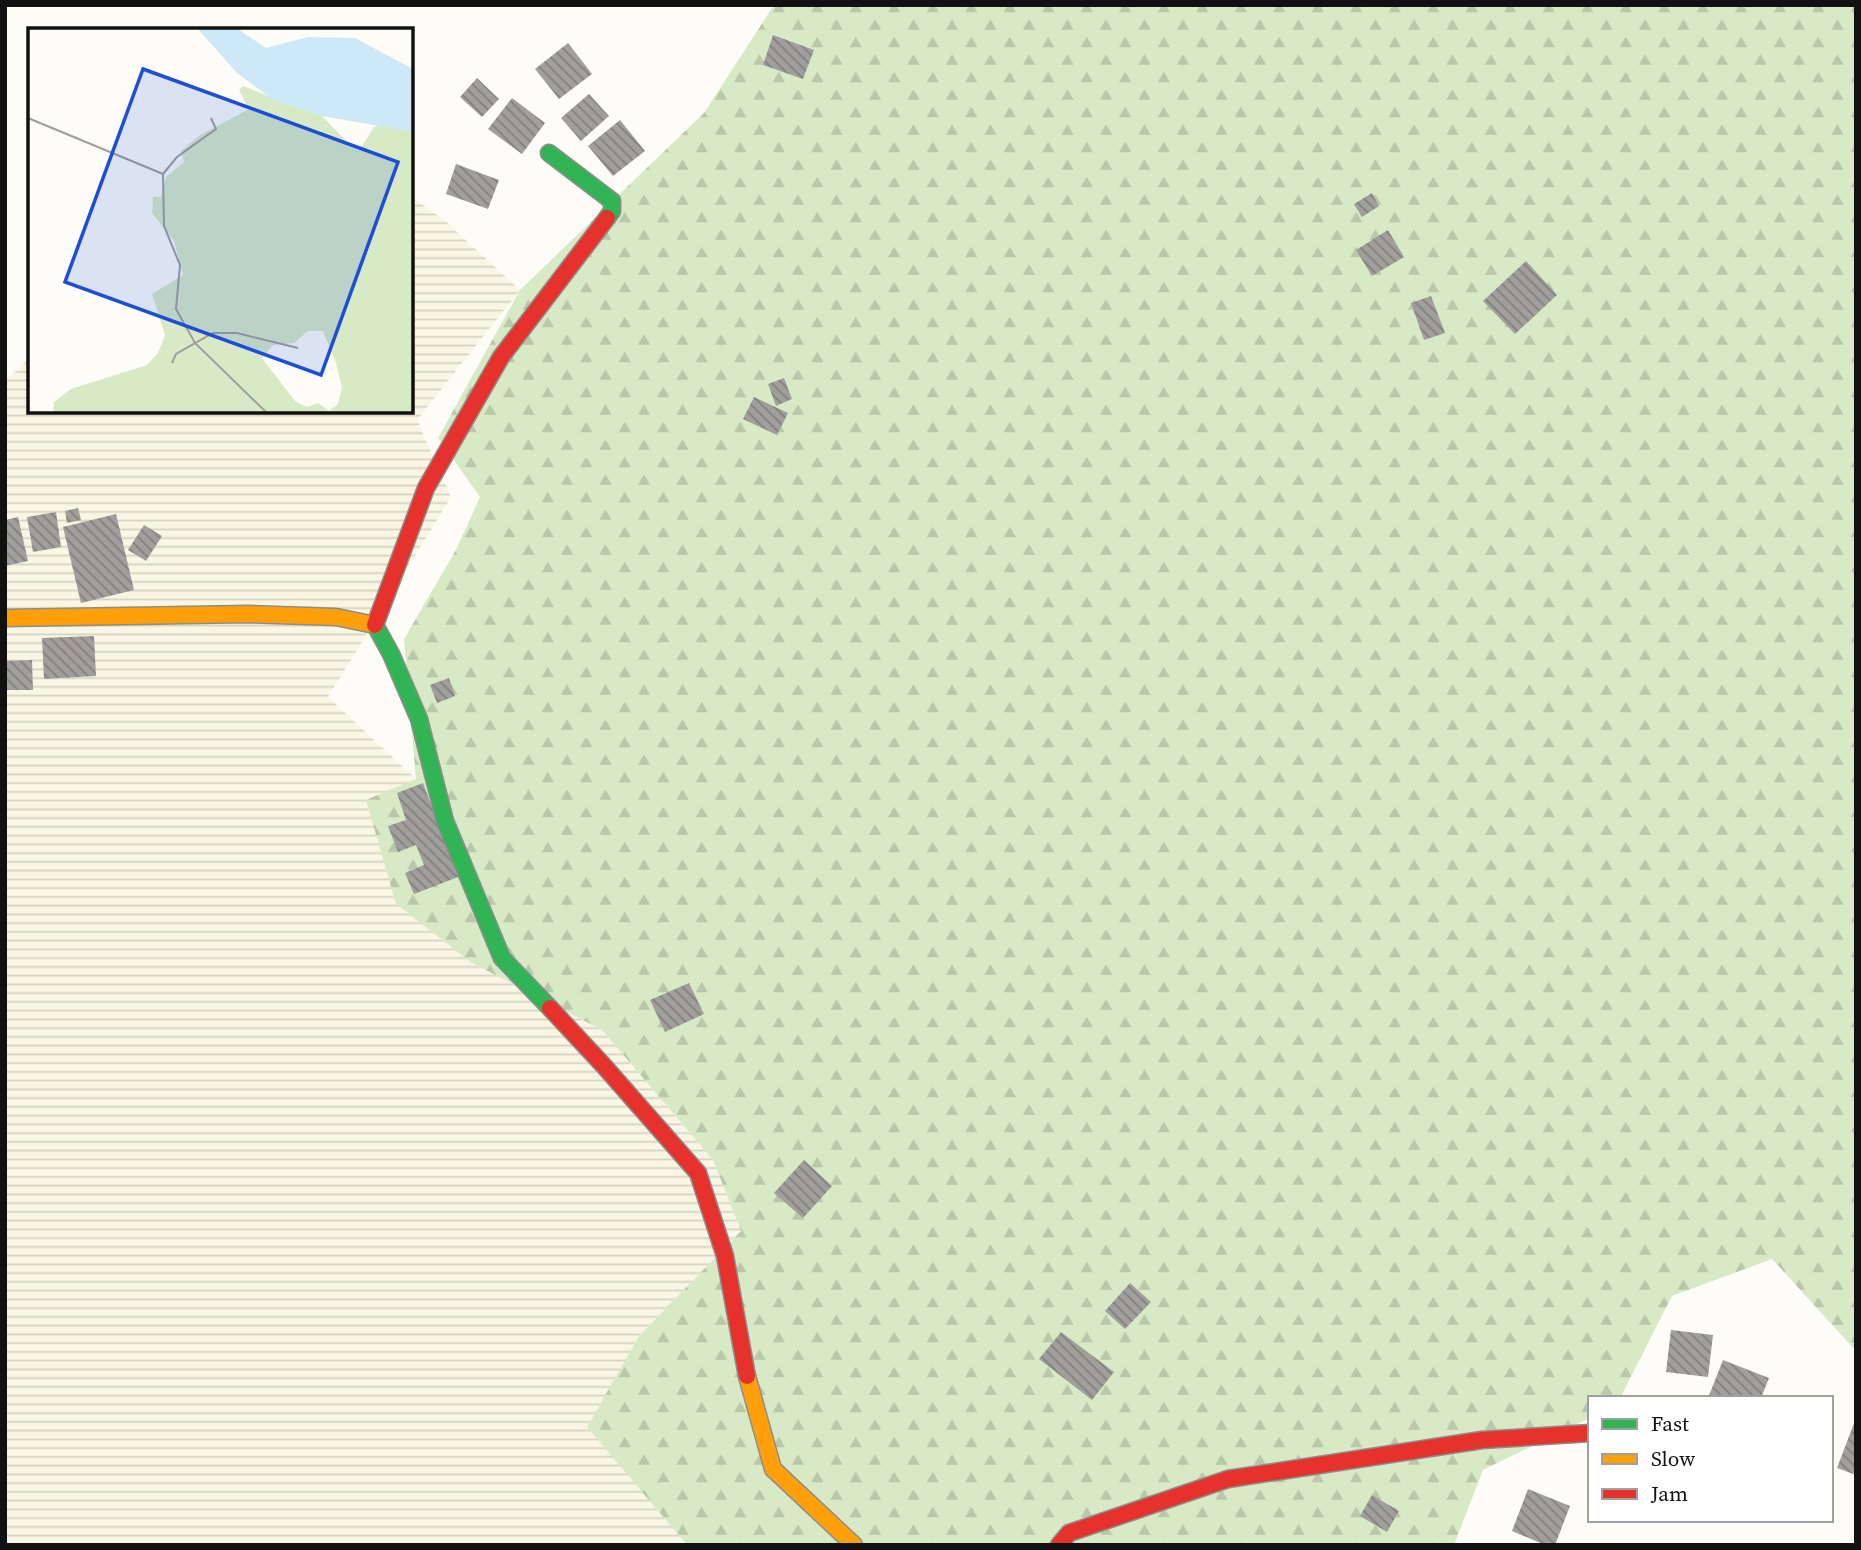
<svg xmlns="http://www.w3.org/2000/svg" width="1861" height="1550" viewBox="0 0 1861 1550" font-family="'Source Serif 4',serif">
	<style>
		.farmland { fill: url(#farmland-rules) }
		.forest { fill: url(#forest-firs) }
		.building { fill: url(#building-back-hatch) }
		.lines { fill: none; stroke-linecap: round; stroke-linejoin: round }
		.fast-casing { stroke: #8e8d8b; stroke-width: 19 }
		.slow-casing { stroke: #8e8d8b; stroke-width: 19 }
		.jam-casing { stroke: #8e8d8b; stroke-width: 19 }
		.fast { stroke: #30b455; stroke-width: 16 }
		.slow { stroke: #ff9f0a; stroke-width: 16 }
		.jam { stroke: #e5322d; stroke-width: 16 }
		.inset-road { fill: none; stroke: #9f9e9b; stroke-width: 2 }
		.view { fill: #1d4ed8; fill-opacity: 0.15; stroke: #1d4ed8; stroke-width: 3.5 }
		.inset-edge { fill: none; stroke: #111; stroke-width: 3.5 }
	</style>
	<defs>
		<pattern id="farmland-rules" width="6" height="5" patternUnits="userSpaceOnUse" patternTransform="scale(1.75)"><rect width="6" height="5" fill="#f9f7e4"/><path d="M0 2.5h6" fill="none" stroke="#d4d3c3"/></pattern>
		<pattern id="forest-firs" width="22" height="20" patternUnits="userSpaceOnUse" patternTransform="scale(1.75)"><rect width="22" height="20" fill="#d8eac5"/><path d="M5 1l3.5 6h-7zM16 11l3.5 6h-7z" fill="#b8c8a8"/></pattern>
		<pattern id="building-back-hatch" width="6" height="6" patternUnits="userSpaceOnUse" patternTransform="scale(1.75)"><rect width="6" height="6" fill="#a19f9c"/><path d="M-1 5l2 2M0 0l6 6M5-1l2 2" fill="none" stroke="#82807e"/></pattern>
	</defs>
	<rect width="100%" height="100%" fill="#fdfcf7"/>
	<polygon class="farmland" points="411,197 443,219 520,290 417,420 451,497 328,697 416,779 472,963 602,1030 713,1160 741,1231 639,1336 588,1427 687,1545 5,1545 5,381 30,358 30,411 411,411"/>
	<polygon class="forest" points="774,5 1524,5 1529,7 1535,5 1856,5 1856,1351 1772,1259 1672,1296 1620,1398 1590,1398 1590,1418 1483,1470 1454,1545 687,1545 587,1427 639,1336 741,1231 713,1160 602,1030 472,963 396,904 366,800 416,779 404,639 456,550 480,497 438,438 520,290 704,113"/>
	<g class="building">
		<polygon points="773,35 814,50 803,79 763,65"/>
		<polygon points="568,43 592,74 559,99 535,69"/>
		<polygon points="477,78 499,99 482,117 460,97"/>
		<polygon points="589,94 609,116 581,141 561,118"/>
		<polygon points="512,98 545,123 522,154 488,129"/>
		<polygon points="620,120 645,151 613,176 588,146"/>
		<polygon points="456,164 499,180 488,209 446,194"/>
		<polygon points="1372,193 1379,206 1362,217 1354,204"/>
		<polygon points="1388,230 1404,257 1372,276 1356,250"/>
		<polygon points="1526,261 1557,295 1515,334 1483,301"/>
		<polygon points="1431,296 1445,333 1424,340 1411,303"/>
		<polygon points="784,378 792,399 776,406 768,384"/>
		<polygon points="754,397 788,413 777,435 743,419"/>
		<polygon points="78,508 81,520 67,523 65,511"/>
		<polygon points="56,512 61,547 33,552 27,517"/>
		<polygon points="116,514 134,590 81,603 63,527"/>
		<polygon points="18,517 28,561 5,566 5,520"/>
		<polygon points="144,525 162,536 146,561 128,550"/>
		<polygon points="94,636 96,676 44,679 42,638"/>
		<polygon points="32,660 33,690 5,690 5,661"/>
		<polygon points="449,678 455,696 437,703 430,685"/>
		<polygon points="423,783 458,877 414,894 405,873 424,865 416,845 398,852 388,826 406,820 397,793"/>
		<polygon points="689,983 704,1014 665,1032 650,1000"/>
		<polygon points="804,1160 832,1186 803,1218 774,1193"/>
		<polygon points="1130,1283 1151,1302 1125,1329 1105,1311"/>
		<polygon points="1671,1330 1713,1335 1708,1377 1666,1372"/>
		<polygon points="1061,1332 1114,1372 1092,1400 1039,1359"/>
		<polygon points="1723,1360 1769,1378 1761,1398 1708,1398"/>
		<polygon points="1856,1418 1856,1475 1837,1468"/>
		<polygon points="1528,1489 1570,1506 1555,1545 1545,1545 1512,1531"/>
		<polygon points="1372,1495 1399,1511 1387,1532 1360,1516"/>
	</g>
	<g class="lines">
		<g class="fast-casing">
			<g id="fast">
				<polyline points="549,153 612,201 612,211 607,218"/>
				<polyline points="375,625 391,654 419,719 445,821 502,958 550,1008"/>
			</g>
		</g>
		<g class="slow-casing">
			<g id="slow">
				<polyline points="5,618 248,614 336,617 375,625"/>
				<polyline points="747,1376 773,1469 854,1545"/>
			</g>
		</g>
		<g class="jam-casing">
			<g id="jam">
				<polyline points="375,625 426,488 501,357 607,218"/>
				<polyline points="550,1008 604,1066 698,1173 725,1256 747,1376"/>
				<polyline points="1059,1545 1069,1533 1228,1479 1482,1440 1590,1433"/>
			</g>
		</g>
		<use href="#fast" class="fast"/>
		<use href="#slow" class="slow"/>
		<use href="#jam" class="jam"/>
	</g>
	<g transform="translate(28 28)">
		<rect width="385" height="385" fill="#fdfcf7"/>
		<path d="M215 58 294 88 324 119 334 118 346 99 358 96 385 104V384H25L26 374 43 361 119 337 130 325 137 307 124 266 155 247 146 213 124 185 125 169H133L138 149 156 134 153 123 172 107 221 81 211 62ZM280 303H295L308 335 314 359 310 376 301 383 290 375 279 379 267 373 234 330 245 317 266 315Z" fill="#d8eac5" fill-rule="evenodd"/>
		<path d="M170 1H210L238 20 280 9 327 10 385 41V104L294 88 247 73 209 45Z" fill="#cde8f7"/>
		<path class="inset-road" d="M0 90 135 146 136 198 152 237 148 281 167 315 238 384M135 146 149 129 188 101 183 90M144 335 148 326 185 305H209L270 320"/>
		<path class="view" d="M115 41 370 134 293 347 37 254Z"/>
		<rect width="385" height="385" class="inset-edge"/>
	</g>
	<rect width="1861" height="1550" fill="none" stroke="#111111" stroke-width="14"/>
	<rect x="1588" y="1396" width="245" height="126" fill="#ffffff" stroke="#a0a0a0" stroke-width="2"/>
	<rect x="1602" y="1419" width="35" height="10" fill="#30b455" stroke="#a0a0a0" stroke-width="2"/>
	<text x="1651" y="1431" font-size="21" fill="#111111">Fast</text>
	<rect x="1602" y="1454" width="35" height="10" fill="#ff9f0a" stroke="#a0a0a0" stroke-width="2"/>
	<text x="1651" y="1466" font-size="21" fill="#111111">Slow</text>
	<rect x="1602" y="1489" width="35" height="10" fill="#e5322d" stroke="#a0a0a0" stroke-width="2"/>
	<text x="1651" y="1501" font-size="21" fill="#111111">Jam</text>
</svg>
